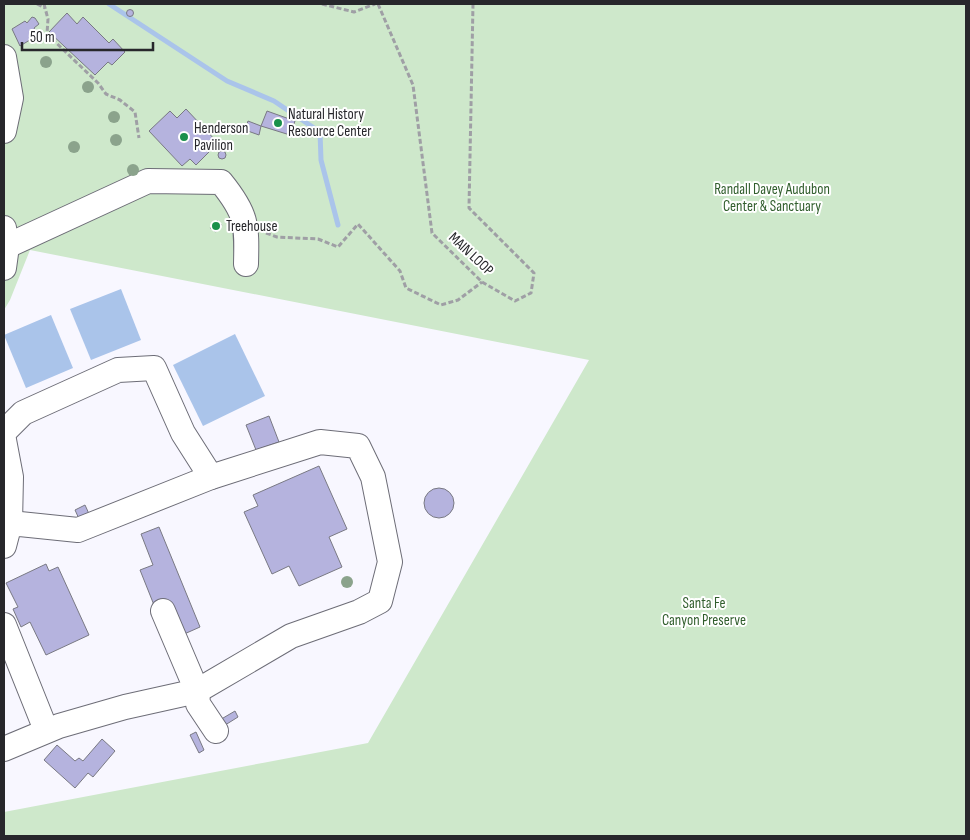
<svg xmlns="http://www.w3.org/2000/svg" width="970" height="840" viewBox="0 0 970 840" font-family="'Sofia Sans Condensed',sans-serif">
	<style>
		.green { fill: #cee8cb }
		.water { fill: #aac4ea }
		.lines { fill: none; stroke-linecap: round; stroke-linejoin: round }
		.stream { stroke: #aac4ea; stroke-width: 5 }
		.building { fill: #b5b3de; stroke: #797983 }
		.minor-casing { stroke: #6d6d77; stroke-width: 26 }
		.path { stroke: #9f9fa5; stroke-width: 3; stroke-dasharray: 5 2.5; stroke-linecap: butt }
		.minor { stroke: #fff; stroke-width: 24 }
		.tree { fill: #8ba38c }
		.poi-dot { fill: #1a904b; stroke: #fff; stroke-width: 2 }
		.labels { text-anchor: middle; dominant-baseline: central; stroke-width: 4; stroke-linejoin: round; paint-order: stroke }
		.poi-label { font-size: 15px; fill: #27272b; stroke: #fff; text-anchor: start }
		.park-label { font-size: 15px; fill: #315e2d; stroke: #fff }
		.street-label { font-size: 15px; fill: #27272b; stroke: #fff }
	</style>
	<rect width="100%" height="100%" fill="#f8f7ff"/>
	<polygon class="green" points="4,4 966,4 966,836 4,836 4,812 368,743 589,360 30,250 10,300 4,310"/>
	<g class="water">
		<polygon points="121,289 141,340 91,360 70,309"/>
		<polygon points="51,315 73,368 26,388 4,335"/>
		<polygon points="235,334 265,396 203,426 173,365"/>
	</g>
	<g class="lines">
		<polyline class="stream" points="109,4 227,81 274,101 320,132 321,160 338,225"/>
	</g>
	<g class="building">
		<circle cx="130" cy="13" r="3.5"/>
		<polygon points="67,13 77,24 83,17 109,43 113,39 125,52 112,65 108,62 95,75 49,32"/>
		<polygon points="32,17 35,18 39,24 34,28 38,35 20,46 12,29 25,21 27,23"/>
		<polygon points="186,109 218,143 196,165 190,159 182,166 149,131 170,111 177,118"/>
		<polygon points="267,111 295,121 290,135 261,126"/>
		<polygon points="248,121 261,126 259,135 245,130"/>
		<circle cx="222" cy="155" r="4"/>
		<polygon points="217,220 222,225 216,232 210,228"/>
		<polygon points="269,416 279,442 256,450 246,425"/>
		<polygon points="319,466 347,529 329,537 342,567 299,586 289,566 272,574 244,512 258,506 253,495"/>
		<circle cx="439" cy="503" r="15"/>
		<polygon points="85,505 90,516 80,521 75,510"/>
		<polygon points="159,527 200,627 182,635 156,610 140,570 153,565 141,534"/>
		<polygon points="46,564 49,571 58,567 89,635 46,655 30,622 21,627 13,609 18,607 6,583"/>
		<polygon points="235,711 238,717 222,727 218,721"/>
		<polygon points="196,732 204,750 199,753 190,735"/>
		<polygon points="102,739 115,751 93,777 88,773 75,788 44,760 57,745 75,761 79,758 83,761"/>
	</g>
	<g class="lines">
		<g class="minor-casing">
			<g id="minor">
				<polyline points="4,57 11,98 4,131"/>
				<polyline points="4,228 7,246 4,268"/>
				<path d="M7 246 148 181 221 182C247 214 247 224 246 264"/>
				<polyline points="4,432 23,413 118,370 154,368 183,433 211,477"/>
				<polyline points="4,440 11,477 10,523"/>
				<polyline points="4,546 10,523 78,530 211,477 320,442 358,446 373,477 390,562 380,601 359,612 291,636 197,691 125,707 59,726 4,749"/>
				<polyline points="163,611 197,691 198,704 216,731"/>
				<polyline points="4,625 46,730"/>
			</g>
		</g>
		<g class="path">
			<polyline points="37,4 45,8"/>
			<polyline points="44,4 48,19 47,34 98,83 106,94 120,100 135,112 139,138"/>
			<polyline points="322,4 354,12 375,4"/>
			<polyline points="378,4 413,85 432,233 482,282 515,301 531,293 534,273 469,208 473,4"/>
			<polyline points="266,233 277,237 318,239 338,247 358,224 400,271 406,288 441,305 458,300 482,282"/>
		</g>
		<use href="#minor" class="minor"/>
	</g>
	<g class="tree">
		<circle cx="46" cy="62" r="6"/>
		<circle cx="88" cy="87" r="6"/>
		<circle cx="114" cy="117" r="6"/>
		<circle cx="116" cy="140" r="6"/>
		<circle cx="74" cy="147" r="6"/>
		<circle cx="133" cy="170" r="6"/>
		<circle cx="347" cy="582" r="6"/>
	</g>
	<g class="poi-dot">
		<circle cx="278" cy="123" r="5"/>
		<circle cx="184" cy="137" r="5"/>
		<circle cx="216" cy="226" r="5"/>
	</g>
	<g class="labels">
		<g class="poi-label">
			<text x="288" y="114">Natural History<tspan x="288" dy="17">Resource Center</tspan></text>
			<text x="194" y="128">Henderson<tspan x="194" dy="17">Pavilion</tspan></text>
			<text x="226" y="226">Treehouse</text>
		</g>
		<g class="park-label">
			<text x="772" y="189">Randall Davey Audubon<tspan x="772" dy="17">Center &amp; Sanctuary</tspan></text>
			<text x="704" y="603">Santa Fe<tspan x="704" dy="17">Canyon Preserve</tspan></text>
		</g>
		<g class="street-label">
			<text transform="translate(471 254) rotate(43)">MAIN LOOP</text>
		</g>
	</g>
	<rect width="970" height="840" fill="none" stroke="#27272b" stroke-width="10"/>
	<path d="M22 42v8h131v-8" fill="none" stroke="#27272b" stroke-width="2.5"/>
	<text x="30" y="42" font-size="15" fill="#27272b" stroke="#ffffff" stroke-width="4" paint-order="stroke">50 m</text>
</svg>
